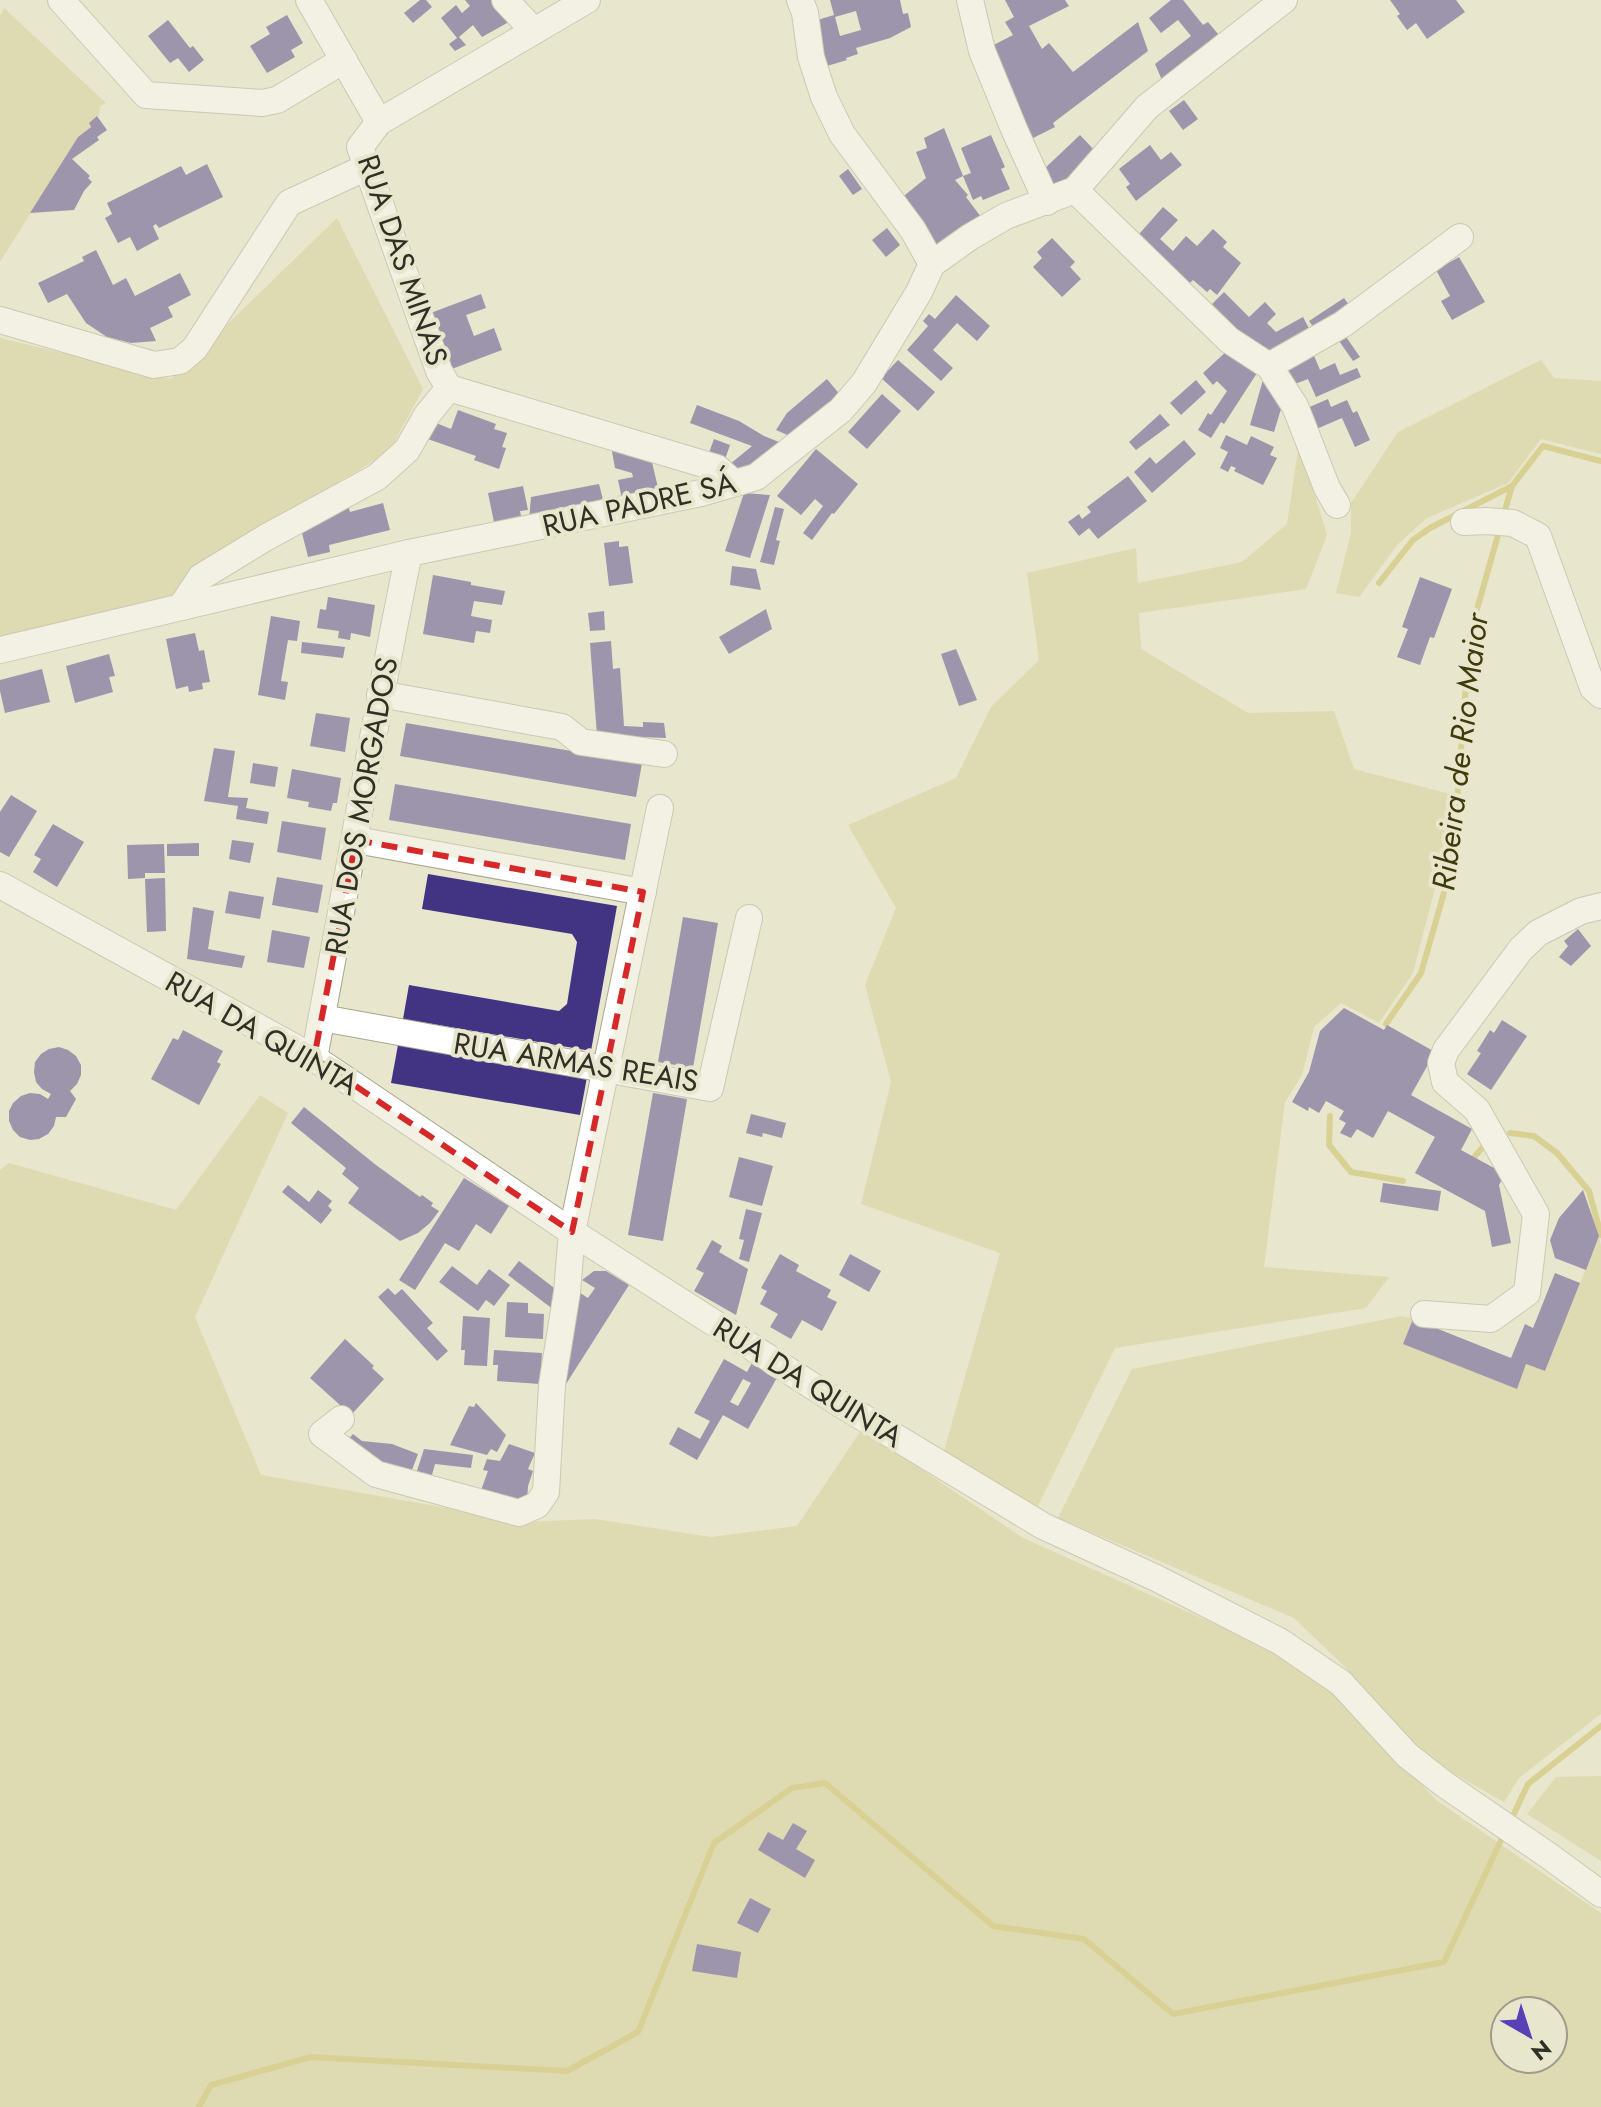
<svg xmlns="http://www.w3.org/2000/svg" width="1601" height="2107" viewBox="0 0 1601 2107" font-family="Jost,sans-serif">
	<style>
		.green { fill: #d3cd91; fill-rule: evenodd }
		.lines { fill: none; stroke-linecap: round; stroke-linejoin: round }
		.stream { stroke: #c6b94d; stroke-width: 6 }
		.building { fill: #433383; fill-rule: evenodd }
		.minor-casing { stroke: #a8a68e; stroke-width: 28 }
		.minor { stroke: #fff; stroke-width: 26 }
		.marked { fill: none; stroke: #d62828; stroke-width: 6; stroke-dasharray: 16 10; stroke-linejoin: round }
		.labels { text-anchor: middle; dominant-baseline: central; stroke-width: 8; stroke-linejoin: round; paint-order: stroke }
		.street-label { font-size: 30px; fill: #313026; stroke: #e8e6cd }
		.water-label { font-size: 32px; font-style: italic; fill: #403b0c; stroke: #e8e6cd }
	</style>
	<rect width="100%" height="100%" fill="#e8e6cd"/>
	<g class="green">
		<polygon points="4,8 106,103 100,106 99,115 89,123 91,127 78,137 0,262 0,15"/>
		<polygon points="337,218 423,389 389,452 191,570 172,595 0,636 0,338 171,379"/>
		<polygon points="1541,360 1554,378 1601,381 1601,454 1541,439 1508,483 1427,518 1398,544 1359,597 1336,593 1351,533 1351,503 1398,432"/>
		<polygon points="1299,443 1327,535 1306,589 1139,613 1141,649 1248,713 1334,711 1354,769 1450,794 1441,865 1413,973 1379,1023 1341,1003 1314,1027 1302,1075 1285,1102 1264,1267 1389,1277 1366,1308 1115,1348 1036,1510 944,1451 1000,1253 861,1204 891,1082 865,985 896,908 848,825 956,778 991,707 1039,660 1027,573 1136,548 1138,583 1242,562 1287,524"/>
		<path d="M260 1095 288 1113 195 1317 261 1475 526 1522 595 1519 711 1537 797 1526 862 1429 1023 1538 1271 1649 1339 1693 1436 1800 1601 1913V2107H0V1170L9 1163 176 1210ZM1505 2011H1553V2059H1505Z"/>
		<polygon points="1599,1236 1601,1246 1601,1714 1519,1778 1504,1802 1421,1755 1346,1668 1294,1618 1058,1518 1132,1369 1402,1316 1413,1319 1404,1344 1517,1389 1526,1364 1545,1371"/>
		<polygon points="1601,1776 1601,1861 1527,1814 1556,1777"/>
	</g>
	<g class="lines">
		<g class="stream">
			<polyline points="1503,517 1512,486 1543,446 1601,461"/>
			<polyline points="1379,583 1413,540 1430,528 1512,486"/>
			<polyline points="1386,1024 1421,973 1452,865 1470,634 1500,528"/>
			<polyline points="1330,1116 1329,1145 1351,1172 1403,1181"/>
			<polyline points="1510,1133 1534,1136 1557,1153 1589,1191 1601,1235"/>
			<polyline points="1475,1156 1484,1146"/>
			<polyline points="1511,1820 1528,1784 1601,1726"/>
			<polyline points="199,2107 211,2085 311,2057 567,2071 638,2032 714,1843 792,1788 825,1783 993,1926 1084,1939 1173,2014 1444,1962 1504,1834"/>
		</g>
	</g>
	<g class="building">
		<polygon points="420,0 426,0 432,7 413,23 404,13"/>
		<polygon points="465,0 497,0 510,19 507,23 482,37 473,25 459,37 466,45 455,51 449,44 457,38 441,18 456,5 462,13 470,6"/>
		<path d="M830 0H900L903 14 908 13 911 27 890 38 856 48 858 54 846 58 847 60 827 66 814 21 834 15ZM856 11 861 30 840 36 835 17Z"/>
		<polygon points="1005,0 1065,0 1069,6 1029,26 1042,49 1049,43 1073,72 1138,22 1148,51 1053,123 1055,127 1027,141 986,49 1013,35 1005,22 1014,17"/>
		<polygon points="1171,0 1183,0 1203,25 1208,22 1223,40 1165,87 1155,64 1191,36 1178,20 1161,33 1149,18"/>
		<polygon points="1390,0 1456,0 1465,12 1427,39 1416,23 1407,30 1397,16 1400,14"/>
		<polygon points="287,15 303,43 291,50 295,57 267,73 250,46 270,34 266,27"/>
		<polygon points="168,20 190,48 193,46 204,60 189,72 178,58 170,63 148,36"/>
		<polygon points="1184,100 1198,119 1183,130 1169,111"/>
		<polygon points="97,116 107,130 97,137 99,140 72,159 90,176 88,178 92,182 84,191 74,210 30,213 78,137 91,127 89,123"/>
		<polygon points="944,128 963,176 955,180 968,195 966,197 981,217 931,255 895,203 926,178 916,152 927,148 924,138"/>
		<polygon points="991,135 1005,167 1001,169 1010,189 983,200 981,196 973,200 963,176 971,173 961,148"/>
		<polygon points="1080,135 1098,154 1060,191 1042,171"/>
		<polygon points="1150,145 1161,160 1171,152 1182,165 1136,201 1126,187 1130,184 1119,169"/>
		<polygon points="207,164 223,197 159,228 156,224 153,226 159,239 137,251 130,237 118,243 105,218 112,214 107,203 181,166 186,175"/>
		<polygon points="848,169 862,189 853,195 839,176"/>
		<polygon points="1163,207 1178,220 1160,239 1173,251 1186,236 1197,246 1213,229 1227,242 1223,247 1241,263 1217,295 1210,289 1207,292 1193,280 1185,288 1133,241"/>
		<polygon points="887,228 900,245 886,257 872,240"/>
		<polygon points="1052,238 1075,262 1070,267 1081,279 1062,297 1033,267 1042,258 1037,252"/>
		<polygon points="96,250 113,285 126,278 135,296 180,273 191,295 168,307 173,317 150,328 156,341 131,343 107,337 86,323 67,294 48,303 38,283 84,261 82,257"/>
		<polygon points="1459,257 1485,302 1452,320 1441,301 1450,296 1436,270"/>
		<polygon points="1224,292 1249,317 1265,302 1276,314 1267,323 1276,332 1303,317 1312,334 1272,358 1245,343 1210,306"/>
		<polygon points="481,294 486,308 466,315 474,336 494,328 502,350 449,370 428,314"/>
		<polygon points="956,295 990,326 977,341 957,323 933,350 953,368 941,381 907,350 928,326 923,321 929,314 935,319"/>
		<polygon points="1344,298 1352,309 1317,332 1309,321"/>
		<polygon points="1344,334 1360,357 1353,361 1337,338"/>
		<polygon points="1229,349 1257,373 1224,424 1221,422 1211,438 1198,430 1208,413 1211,415 1227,391 1217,381 1213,385 1203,373"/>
		<polygon points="1312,351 1320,370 1335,363 1340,375 1357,368 1361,377 1316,397 1308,379 1295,384 1285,362"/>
		<polygon points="898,360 935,392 918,411 881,378"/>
		<polygon points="1265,373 1284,399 1274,432 1250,425"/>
		<polygon points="827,379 841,396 792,437 776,430 787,413"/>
		<polygon points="1196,380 1206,392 1181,415 1170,403"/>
		<polygon points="882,394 901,411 867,449 848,432"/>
		<polygon points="1328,399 1331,407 1347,400 1353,413 1357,411 1370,440 1355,447 1342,418 1314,430 1305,409"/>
		<polygon points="697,405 739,421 764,436 784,444 749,473 729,465 752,446 690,423"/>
		<polygon points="458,410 496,424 494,429 507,433 502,447 506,448 499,469 474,460 476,456 425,438 431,421 451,429"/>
		<polygon points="1160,414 1170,425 1136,450 1129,442"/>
		<polygon points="1226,435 1247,445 1251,436 1274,447 1270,455 1277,458 1263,485 1234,471 1236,468 1231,466 1228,472 1220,468 1228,452 1220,448"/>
		<polygon points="714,439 730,445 724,462 707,458"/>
		<polygon points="1184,440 1196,454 1152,493 1134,472 1150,457 1156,464"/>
		<polygon points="611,446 651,458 659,492 622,499 618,480 633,477 632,473 615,468"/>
		<polygon points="816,449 858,484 834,514 832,513 812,540 803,533 823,506 815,499 801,515 777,496"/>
		<polygon points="1128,476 1147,501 1098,539 1089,528 1079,536 1068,522 1079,514 1082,519 1091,512 1087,507"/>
		<polygon points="599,484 604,503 529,520 531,497"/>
		<polygon points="523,486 528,510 520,511 522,521 495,527 488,493"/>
		<polygon points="744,493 770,495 750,558 725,551"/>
		<polygon points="383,503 390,530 329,545 330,552 308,557 301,529 348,505 350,512"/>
		<polygon points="775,507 784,509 776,540 780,541 774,565 760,562"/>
		<polygon points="619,541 619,547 628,546 633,583 609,586 604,543"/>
		<polygon points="732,566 756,569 761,590 730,585"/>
		<polygon points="433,575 471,582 471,585 505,591 502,605 474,601 471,616 492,620 490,633 476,631 474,643 423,634"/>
		<polygon points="1420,577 1452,589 1434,638 1430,637 1420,665 1397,657 1408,629 1402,627"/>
		<polygon points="328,597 375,605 370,637 351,633 350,640 338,638 339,631 317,628 320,609 326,610"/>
		<polygon points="766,609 772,629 729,654 719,637"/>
		<polygon points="604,611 605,630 590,631 588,613"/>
		<polygon points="271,616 300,621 297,641 288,640 281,681 288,682 285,700 258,695"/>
		<polygon points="195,633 199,651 204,650 210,682 202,683 203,689 189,692 188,686 176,689 166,639"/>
		<polygon points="611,641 613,669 620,668 624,726 643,727 643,722 664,723 666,738 597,735 590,643"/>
		<polygon points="302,642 345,647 343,658 301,653"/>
		<polygon points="956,649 977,700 959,706 941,654"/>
		<polygon points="109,654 115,676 109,677 113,692 75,703 66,666"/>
		<polygon points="42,669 50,702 5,713 0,691 0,680"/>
		<polygon points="316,713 350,718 345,752 310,746"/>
		<polygon points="406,723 642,763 636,797 400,756"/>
		<polygon points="214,748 235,751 228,797 248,798 246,808 269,812 267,824 236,819 238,806 204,801"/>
		<polygon points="253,763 278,767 275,787 250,783"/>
		<polygon points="292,769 341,778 337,803 333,803 331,811 308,807 309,802 287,798"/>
		<polygon points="395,784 631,824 625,860 389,820"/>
		<polygon points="11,795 37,811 9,857 0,852 0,812"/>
		<polygon points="282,821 326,828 321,860 277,852"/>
		<polygon points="53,824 84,842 57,887 33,872 41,859 34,855"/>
		<polygon points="232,840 254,843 250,863 229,859"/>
		<polygon points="199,843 199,856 167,856 167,844"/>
		<polygon points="164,844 165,873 145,873 145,878 128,879 127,845"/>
		<polygon points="428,874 617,906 591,1051 403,1019 409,985 559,1011 567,1004 577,942 572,934 422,909"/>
		<polygon points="277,877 323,885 318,913 272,905"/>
		<polygon points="165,878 166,931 147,932 145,879"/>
		<polygon points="229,891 264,897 260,919 225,913"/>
		<polygon points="193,907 214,911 208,949 245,956 242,968 187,959"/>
		<polygon points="683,917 718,923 693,1068 658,1062"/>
		<polygon points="1578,929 1591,946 1571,966 1559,957 1568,946 1564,941"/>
		<polygon points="272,930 310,937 304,968 267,962"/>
		<polygon points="1344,1008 1384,1030 1387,1025 1435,1052 1411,1095 1472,1129 1461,1150 1505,1174 1499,1185 1511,1243 1492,1247 1485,1211 1415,1173 1435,1137 1388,1111 1373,1138 1357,1129 1351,1138 1340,1133 1346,1123 1339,1119 1344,1111 1326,1101 1319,1113 1309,1107 1308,1111 1292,1102 1309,1072 1320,1031"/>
		<polygon points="1502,1020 1527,1036 1491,1090 1467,1074 1481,1053 1477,1051 1490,1030 1494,1033"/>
		<polygon points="183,1030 223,1051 217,1062 221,1064 199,1105 151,1079 173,1038 178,1040"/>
		<polygon points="398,1045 587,1077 580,1115 391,1083"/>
		<polygon points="59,1047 68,1050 76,1056 81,1065 81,1075 77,1084 70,1091 76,1099 66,1117 56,1117 54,1126 48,1134 39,1139 30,1140 20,1137 13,1130 9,1121 9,1111 13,1103 21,1096 30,1093 40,1094 48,1099 51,1094 42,1089 36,1082 34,1072 35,1062 41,1054 49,1049"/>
		<polygon points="653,1093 687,1099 663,1241 628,1235"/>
		<polygon points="304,1107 376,1165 420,1197 422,1195 433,1203 431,1206 439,1211 430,1223 418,1233 400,1241 348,1203 359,1188 342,1174 346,1168 291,1123"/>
		<polygon points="751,1114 786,1123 782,1138 763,1133 762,1137 746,1133"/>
		<polygon points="739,1157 773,1166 762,1206 729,1197"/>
		<polygon points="464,1178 509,1206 491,1234 476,1224 459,1251 445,1243 415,1290 399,1280"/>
		<polygon points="1383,1183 1441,1191 1438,1211 1380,1202"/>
		<polygon points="288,1185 309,1202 318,1190 332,1201 328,1206 332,1210 321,1224 282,1192"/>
		<polygon points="1583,1190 1599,1236 1586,1270 1555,1258 1550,1240 1559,1218"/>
		<polygon points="746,1209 762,1213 749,1262 739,1259 744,1240 739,1239"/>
		<polygon points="712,1240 722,1246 719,1252 748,1269 736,1315 694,1291 704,1273 696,1269"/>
		<polygon points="780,1254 799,1265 796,1271 831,1290 827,1297 837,1302 822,1331 802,1320 791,1339 770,1327 778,1314 760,1304 767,1291 761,1288"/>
		<polygon points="850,1254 881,1271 869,1292 839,1275"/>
		<polygon points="519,1261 562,1294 558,1313 508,1275"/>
		<polygon points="452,1266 477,1285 489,1269 510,1285 494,1306 486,1300 478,1311 439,1282"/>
		<polygon points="594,1271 606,1271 629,1285 566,1384 562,1382 577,1291 588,1298 595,1288 582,1280"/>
		<polygon points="1555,1273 1580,1283 1545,1371 1526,1364 1517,1389 1403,1344 1413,1319 1511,1358 1525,1324 1533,1328"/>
		<polygon points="388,1288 395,1295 402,1289 433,1323 427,1328 448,1351 437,1361 378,1297"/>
		<polygon points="507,1302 528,1303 528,1313 544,1314 543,1339 505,1337"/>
		<polygon points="463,1316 490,1318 487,1366 464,1365 465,1350 461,1350"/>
		<polygon points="345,1339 374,1366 372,1368 384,1379 351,1415 310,1378"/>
		<polygon points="494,1350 542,1353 540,1384 497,1381 498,1365 493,1365"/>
		<path d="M724 1359 747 1372 753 1361 778 1376 748 1429 723 1415 697 1460 669 1444 678 1427 700 1439 710 1421 694 1413ZM743 1379 751 1383 738 1406 730 1402Z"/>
		<polygon points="476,1403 506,1435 497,1452 491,1449 487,1455 450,1445 469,1406 474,1407"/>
		<polygon points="353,1434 362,1441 392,1444 418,1454 410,1475 384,1465 344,1444"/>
		<polygon points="509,1444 535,1453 528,1469 533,1471 528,1486 527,1502 480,1493 488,1471 483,1470 487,1459 500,1461"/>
		<polygon points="424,1449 473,1455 471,1468 435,1464 430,1482 415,1477"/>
		<polygon points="793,1823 807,1831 796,1849 815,1860 805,1878 758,1850 768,1832 783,1840"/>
		<polygon points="750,1898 771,1909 758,1933 737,1923"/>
		<polygon points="697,1944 741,1952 737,1978 692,1971"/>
	</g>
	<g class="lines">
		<g class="minor-casing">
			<g id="minor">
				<polyline points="61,0 146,95 262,103 277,100 344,60"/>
				<polyline points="309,0 379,122"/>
				<polyline points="505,0 534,31"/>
				<polyline points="587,0 379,122 360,147 439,371 449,388 717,468 734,483"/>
				<polyline points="800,0 805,13 811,57 824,97 842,134 913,230 932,264"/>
				<polyline points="970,0 982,51 1014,129 1047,202"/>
				<polyline points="1075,190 1229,340 1269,366 1295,406 1327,488 1337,505"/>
				<polyline points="0,320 154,365 180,361 195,348 289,203 367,167"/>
				<polyline points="1269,366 1343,324 1460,237"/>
				<polyline points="1464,522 1486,521 1513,523 1538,536 1593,688 1601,695"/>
				<polyline points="181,607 201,577 265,538 377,477 407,450 427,415 449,388"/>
				<polyline points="0,650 409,553 701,493 756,477 841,410 864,383 919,292 932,264 970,237 1006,216 1075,190 1147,107 1284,0"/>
				<polyline points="380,694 562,727 581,742 664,754"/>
				<polyline points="356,840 643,892"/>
				<polyline points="0,885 314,1058 572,1232 839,1403 1043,1526 1156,1578 1281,1642 1341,1683 1407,1755 1444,1784 1549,1856 1601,1894"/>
				<polyline points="322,1018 710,1088 749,918"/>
				<path d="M314 1058C346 890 374 721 409 553"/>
				<polyline points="1424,1314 1491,1319 1527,1293 1536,1214 1477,1110 1445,1082 1441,1063 1446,1050 1521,949 1538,933 1581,911 1601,906"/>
				<polyline points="341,1419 322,1434 376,1474 519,1513 537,1505 546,1492 552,1385 567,1292 572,1232 660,808"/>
			</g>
		</g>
		<use href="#minor" class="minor"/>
	</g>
	<path d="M0 0H1601V2107H0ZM356 840 643 892 572 1232 314 1058Z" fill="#e8e6cd" fill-opacity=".55" fill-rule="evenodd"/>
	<path class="marked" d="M356 840 643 892 572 1232 314 1058Z"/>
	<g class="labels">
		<g class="street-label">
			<text transform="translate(403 260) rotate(71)">RUA DAS MINAS</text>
			<text transform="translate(639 504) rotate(-13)">RUA PADRE SÁ</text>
			<text transform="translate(361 806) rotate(-80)">RUA DOS MORGADOS</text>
			<text transform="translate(262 1033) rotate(30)">RUA DA QUINTA</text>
			<text transform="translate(576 1062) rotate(9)">RUA ARMAS REAIS</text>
			<text transform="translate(808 1382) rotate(32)">RUA DA QUINTA</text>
		</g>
		<g class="water-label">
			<text transform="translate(1460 752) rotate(-83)">Ribeira de Rio Maior</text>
		</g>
	</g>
	<g transform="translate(1529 2035) rotate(141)"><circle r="38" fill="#e8e6cd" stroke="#9f9d8a" stroke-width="2"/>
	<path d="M0-6L14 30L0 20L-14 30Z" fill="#5b3fb7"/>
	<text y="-12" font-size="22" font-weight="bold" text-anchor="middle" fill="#313026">N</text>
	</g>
</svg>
